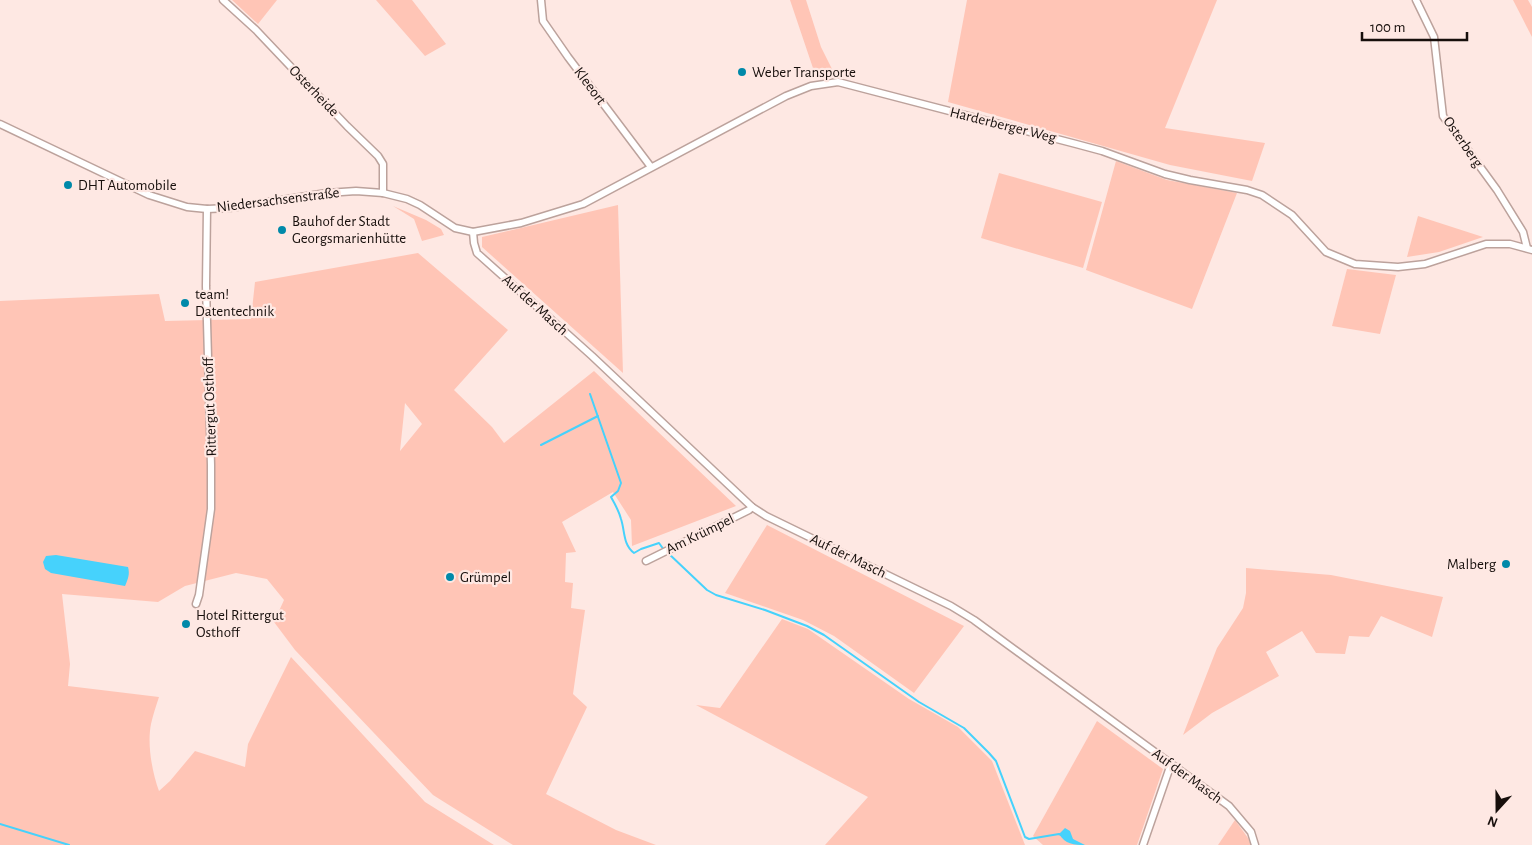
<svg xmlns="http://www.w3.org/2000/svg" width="1532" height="845" viewBox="0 0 1532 845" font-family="'Alegreya Sans',sans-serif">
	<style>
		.green { fill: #ffc5b6; fill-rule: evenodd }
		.water { fill: #46d2fc }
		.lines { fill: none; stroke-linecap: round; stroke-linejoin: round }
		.stream { stroke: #46d2fc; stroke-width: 2 }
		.minor-casing { stroke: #bca29c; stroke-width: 9 }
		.minor { stroke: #fff; stroke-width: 6 }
		.poi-dot { fill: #0089a9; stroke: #fee8e3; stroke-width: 2 }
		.labels { text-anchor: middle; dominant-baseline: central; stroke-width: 4.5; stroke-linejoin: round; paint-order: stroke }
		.poi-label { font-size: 15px; fill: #170f0c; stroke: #fee8e3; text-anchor: start }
		.street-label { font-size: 15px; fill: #170f0c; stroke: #fee8e3 }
	</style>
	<rect width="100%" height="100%" fill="#fee8e3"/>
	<g class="green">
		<polygon points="232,0 277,0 258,24"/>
		<polygon points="376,0 412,0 446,44 425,56"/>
		<polygon points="790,0 806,0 821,47 835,75 816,77"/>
		<polygon points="967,0 1217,0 1165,128 1265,143 1252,181 1170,165 948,102"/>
		<polygon points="1513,0 1528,0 1532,7 1532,37"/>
		<polygon points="1116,161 1167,180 1237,193 1192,309 1086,270"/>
		<polygon points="999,173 1102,202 1083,268 981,238"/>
		<polygon points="618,205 623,373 482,247 482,237"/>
		<polygon points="393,206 426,220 441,229 444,235 422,241 414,219"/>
		<polygon points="1418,216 1483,237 1439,252 1407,257"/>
		<path d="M418 253 508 330 454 390 492 427 504 443 594 371 736 506 632 546 631 520 613 492 562 522 576 552 566 553 565 582 573 583 571 608 585 610 573 694 587 707 546 794 616 830 656 845H513L433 795 295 650 274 622 284 600 267 579 236 573 185 586 158 602 62 594 70 664 68 686 159 697C156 706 153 715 151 724 147 744 152 772 159 791L170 781 195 751 245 767 248 744 291 657 425 802 494 845H0V301L159 294 165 321 251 319 255 282ZM405 403 422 424 400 451Z"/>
		<polygon points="1347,269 1396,275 1380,334 1332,326"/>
		<polygon points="767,525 964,626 914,693 834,636 803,620 725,593"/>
		<polygon points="1246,568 1331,575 1443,597 1432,637 1381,616 1369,637 1349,636 1345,654 1316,653 1302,631 1266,652 1279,676 1212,713 1183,735 1217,648 1243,608 1246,593"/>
		<polygon points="782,619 808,629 909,699 958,727 992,761 1025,845 825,845 868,797 696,705 720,708"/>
		<polygon points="1097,721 1163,769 1137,845 1043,845 1033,836"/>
		<polygon points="1235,820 1248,838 1251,845 1218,845"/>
	</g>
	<g class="water">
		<path d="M56 555 128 567C130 574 128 579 125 586L51 573 45 569 43 562 46 556Z"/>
		<path d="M1065 828 1070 831 1073 839 1085 845C1074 845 1065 844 1059 834Z"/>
	</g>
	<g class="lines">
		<g class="stream">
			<path d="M590 394 621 483 618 491 611 497C615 504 619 511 621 519 625 531 623 545 634 553L641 549 659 543 664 550"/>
			<polyline points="541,445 598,416"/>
			<polyline points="668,553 707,590 716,595 765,610 807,626 824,635 919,702 964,728 989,753 996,761 1025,837 1029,839 1059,834 1061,835"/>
			<polyline points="0,824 69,845"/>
		</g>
		<g class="minor-casing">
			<g id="minor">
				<polyline points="223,0 256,30 347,126 378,156 383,164 383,193"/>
				<polyline points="541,0 543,21 568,57 651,167"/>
				<polyline points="1416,0 1434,37 1443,116 1497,190 1523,232 1527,248"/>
				<polyline points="0,124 149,195 187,207 207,209 229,208 327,193 356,191 383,193 407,199 420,205 455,228 473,232 521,223 583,204 786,96 811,86 838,82 1076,144 1102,151 1165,174 1190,180 1247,190 1262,195 1292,215 1326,252 1355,264 1398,267 1425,264 1486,244 1510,244 1532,250"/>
				<polyline points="473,232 474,243 477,253 592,356 752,507 766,516 951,606 974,620 1229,806 1251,832 1255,845"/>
				<polyline points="646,561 749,510 752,507"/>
				<polyline points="196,604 199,595 211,509 211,465 206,286 207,209"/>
				<polyline points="1143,845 1171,764"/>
			</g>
		</g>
		<use href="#minor" class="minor"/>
	</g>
	<g class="poi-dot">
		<circle cx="742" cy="72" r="5"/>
		<circle cx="68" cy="185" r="5"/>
		<circle cx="282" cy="230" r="5"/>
		<circle cx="185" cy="303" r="5"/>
		<circle cx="1506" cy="564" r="5"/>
		<circle cx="450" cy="577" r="5"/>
		<circle cx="186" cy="624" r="5"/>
	</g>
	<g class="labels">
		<g class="poi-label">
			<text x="752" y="72">Weber Transporte</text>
			<text x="78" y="185">DHT Automobile</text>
			<text x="292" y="221">Bauhof der Stadt<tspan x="292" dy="17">Georgsmarienhütte</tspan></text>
			<text x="195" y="294">team!<tspan x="195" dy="17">Datentechnik</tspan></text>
			<text x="1496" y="564" text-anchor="end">Malberg</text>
			<text x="460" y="577">Grümpel</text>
			<text x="196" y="615">Hotel Rittergut<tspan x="196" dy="17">Osthoff</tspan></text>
		</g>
		<g class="street-label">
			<text transform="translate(590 86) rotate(53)">Kleeort</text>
			<text transform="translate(314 91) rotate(46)">Osterheide</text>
			<text transform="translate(1003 125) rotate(14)">Harderberger Weg</text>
			<text transform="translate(1463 142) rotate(55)">Osterberg</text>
			<text transform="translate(278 200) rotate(-7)">Niedersachsenstraße</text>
			<text transform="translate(535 305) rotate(42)">Auf der Masch</text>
			<text transform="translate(210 407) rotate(-92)">Rittergut Osthoff</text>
			<text transform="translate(700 534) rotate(-26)">Am Krümpel</text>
			<text transform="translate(848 556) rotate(26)">Auf der Masch</text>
			<text transform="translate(1187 776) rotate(36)">Auf der Masch</text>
		</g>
	</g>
	<g transform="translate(1497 810) rotate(201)" stroke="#fee8e3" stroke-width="4" paint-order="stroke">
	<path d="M0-4L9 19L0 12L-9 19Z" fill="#170f0c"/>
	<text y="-8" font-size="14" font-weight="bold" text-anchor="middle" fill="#170f0c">N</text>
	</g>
	<path d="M1362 32v8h105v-8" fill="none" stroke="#170f0c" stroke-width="2.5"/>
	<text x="1370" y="32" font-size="15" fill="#170f0c" stroke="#fee8e3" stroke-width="4" paint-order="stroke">100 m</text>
</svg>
